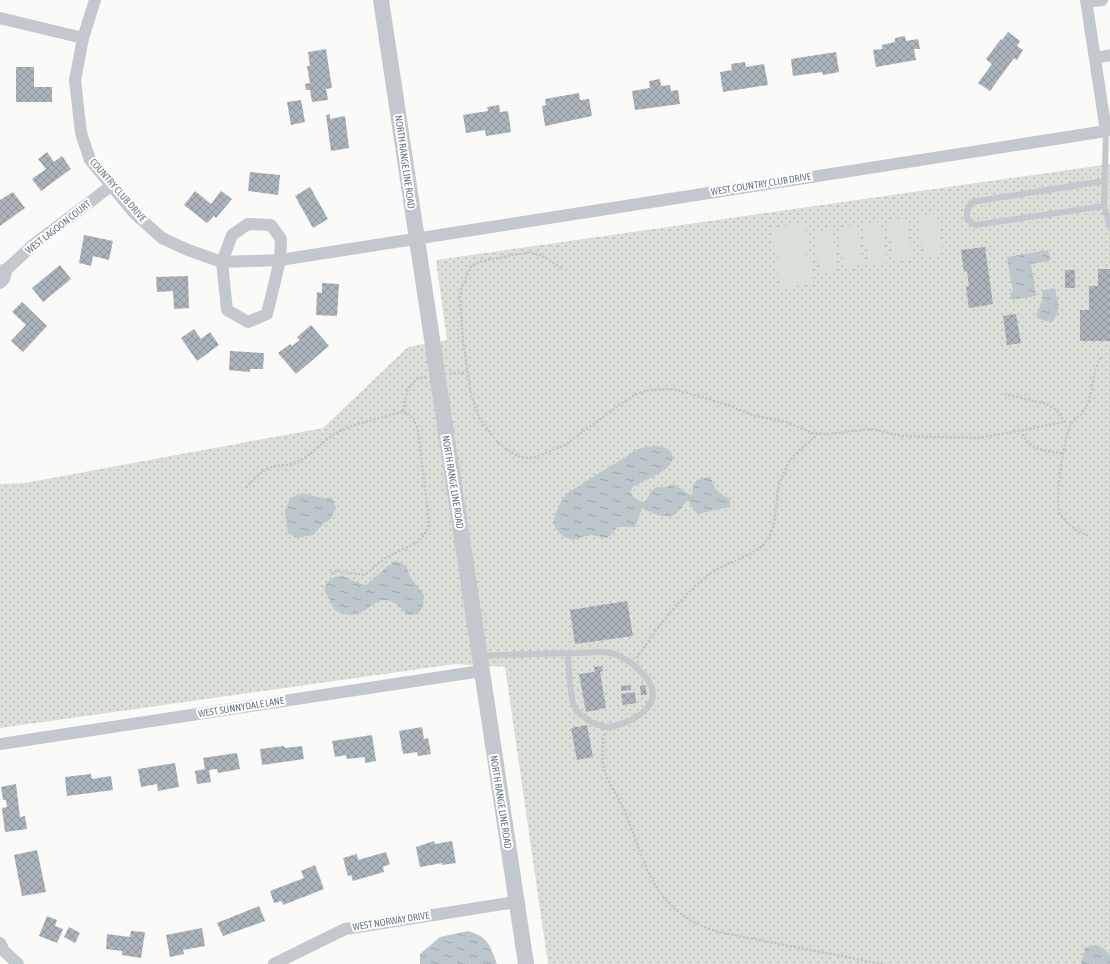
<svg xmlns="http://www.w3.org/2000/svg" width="1110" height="964" viewBox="0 0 1110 964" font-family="'Asap Condensed',sans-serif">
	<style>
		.grass { fill: url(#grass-dots) }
		.garden { fill: #dadfd7 }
		.water { fill: url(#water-ripples) }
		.building { fill: url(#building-cross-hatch) }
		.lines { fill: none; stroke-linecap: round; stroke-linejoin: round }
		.path { stroke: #bbbfc2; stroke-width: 2; stroke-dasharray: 2 2; stroke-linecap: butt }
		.service { stroke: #c3c8cc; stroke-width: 6 }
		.minor { stroke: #c3c8cc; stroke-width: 12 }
		.tertiary { stroke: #c3c8cc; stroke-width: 16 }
		.labels { text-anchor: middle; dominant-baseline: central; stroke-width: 4; stroke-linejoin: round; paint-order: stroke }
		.street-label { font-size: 10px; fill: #657683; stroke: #fff }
	</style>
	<defs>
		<pattern id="grass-dots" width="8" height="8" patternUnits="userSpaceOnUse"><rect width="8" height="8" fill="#dadfd7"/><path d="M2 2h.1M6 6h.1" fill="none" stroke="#b4b9b4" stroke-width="1.8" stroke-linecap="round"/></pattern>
		<pattern id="water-ripples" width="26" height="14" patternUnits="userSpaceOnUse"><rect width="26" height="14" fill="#bbc7cb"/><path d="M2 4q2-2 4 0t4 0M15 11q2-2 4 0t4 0" fill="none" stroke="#9ca6aa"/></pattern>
		<pattern id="building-cross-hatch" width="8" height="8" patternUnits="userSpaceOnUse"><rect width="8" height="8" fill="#aab3b9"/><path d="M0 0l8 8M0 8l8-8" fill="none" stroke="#8e969c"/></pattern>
	</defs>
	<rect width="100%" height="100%" fill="#fafaf8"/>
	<polygon class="grass" points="1110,164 1110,964 548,964 505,667 455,664 0,728 0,484 25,483 323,428 408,347 447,340 436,260"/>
	<g class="garden">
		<polygon points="937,213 943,253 924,256 918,216"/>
		<polygon points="906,218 912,258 894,261 887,220"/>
		<polygon points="881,221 887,262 869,264 863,224"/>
		<polygon points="805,223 809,253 793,255 788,226"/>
		<polygon points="857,225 863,265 844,268 838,228"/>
		<polygon points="787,226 792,255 775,258 771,228"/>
		<polygon points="832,229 838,269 820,272 814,232"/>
		<polygon points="810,254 814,283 798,286 793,257"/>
		<polygon points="792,256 797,286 780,289 776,259"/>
	</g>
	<g class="water">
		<polygon points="1048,250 1050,261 1031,264 1036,296 1012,300 1010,293 1013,292 1007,257"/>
		<polygon points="1055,288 1059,308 1053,322 1042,320 1036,315 1043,298 1042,290"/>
		<path d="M653 446C660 446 669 446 672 454 678 470 642 480 632 488L630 492C634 497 638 502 645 502 651 493 652 484 664 488L673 484 690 495 692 494 693 486 697 480 708 477 712 480C714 491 721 493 730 500L729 507 698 514 693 509 688 500C684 503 682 508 678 512 666 522 654 513 642 508L635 527H618L610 536 606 538 591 535 572 540 563 536 556 529 553 522 558 507 566 494 638 449Z"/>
		<polygon points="302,493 322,498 332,498 336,509 329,521 325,522 313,535 297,538 288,533 285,512 290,498"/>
		<path d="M397 561 406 566 410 577 424 595 423 607 418 614 409 615C401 610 397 601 386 600 372 598 364 621 341 613 337 612 334 610 332 605 331 600 327 596 325 592 324 587 326 584 329 581 342 568 353 584 366 585L390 564Z"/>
		<path d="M468 931C488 937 490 945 497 964H420V954L440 937Z"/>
		<polygon points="1095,945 1104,949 1110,955 1110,964 1081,964 1085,948"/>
	</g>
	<g class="building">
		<polygon points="1008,32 1020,41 1017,46 1023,50 1017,60 1014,58 990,91 978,83 992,64 986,59 1001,39 1002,40"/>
		<polygon points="905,36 906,41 918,39 920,49 914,49 916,60 876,67 873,50 882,49 882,45 895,42 895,38"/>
		<polygon points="326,49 332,88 326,89 328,100 312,102 310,90 306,90 305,84 310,83 307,66 310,66 308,52"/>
		<polygon points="836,52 839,72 823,75 822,72 793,76 791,59"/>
		<polygon points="745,62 746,67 764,64 768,85 723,92 720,72 732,70 731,64"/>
		<polygon points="16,67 34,67 34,87 52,87 52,102 16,102"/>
		<polygon points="660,79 661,86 670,85 671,91 678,90 680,104 635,110 632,91 650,88 649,81"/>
		<polygon points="579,93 580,100 589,99 592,116 545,126 542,106 546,105 545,99"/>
		<polygon points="301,100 305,122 291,125 287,102"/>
		<polygon points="499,105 500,112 508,111 511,132 486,136 485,130 466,133 463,115 488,111 487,107"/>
		<polygon points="330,114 330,119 345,116 349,148 331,151 326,115"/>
		<polygon points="47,152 54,162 62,156 71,169 41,191 32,179 46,169 38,159"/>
		<polygon points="250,172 280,175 278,195 248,191"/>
		<polygon points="310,187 328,219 313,228 295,196"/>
		<polygon points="195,191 211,204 221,191 232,199 216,218 214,216 207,223 184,205"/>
		<polygon points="13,192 25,208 0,226 0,200"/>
		<polygon points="84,235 113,241 109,260 93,256 91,266 79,263"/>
		<polygon points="985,247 993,304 969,308 966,287 969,287 967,271 964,272 961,250"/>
		<polygon points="60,265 71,279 43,302 32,288"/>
		<polygon points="1098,269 1110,269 1110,341 1080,341 1080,310 1089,310 1089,286 1098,286"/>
		<rect x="1065" y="270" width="10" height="18"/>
		<polygon points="188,276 189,308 174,309 173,291 157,292 156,277"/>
		<polygon points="322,283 339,284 337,316 316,315 317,292 322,293"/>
		<polygon points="22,302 47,326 23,352 11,341 26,325 12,312"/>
		<polygon points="1016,314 1021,343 1007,345 1003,316"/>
		<polygon points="311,325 329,346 296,374 278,353 290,344 292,346 300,340 297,337"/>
		<polygon points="194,329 201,339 210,332 219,345 197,361 181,338"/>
		<polygon points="230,351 264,353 263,369 250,369 250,372 229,370"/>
		<polygon points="627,601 633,636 575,644 570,610"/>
		<polygon points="602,666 603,671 600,672 606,708 586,712 579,674 595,672 594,667"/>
		<polygon points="631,685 631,690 621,691 621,686"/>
		<polygon points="645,685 647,695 641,695 640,686"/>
		<polygon points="635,692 636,703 623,705 621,694"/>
		<polygon points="587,725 593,757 577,760 571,728"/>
		<polygon points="422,727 424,739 428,738 431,754 418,756 417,752 403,754 399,731"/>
		<polygon points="372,735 376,761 365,763 365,757 347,759 346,755 335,757 332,741"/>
		<polygon points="284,746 285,748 302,746 304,759 262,765 260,749"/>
		<polygon points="237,753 240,769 218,773 217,769 209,770 211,782 197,784 195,771 205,769 203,758"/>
		<polygon points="175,763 179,787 158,791 157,784 141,787 138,769"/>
		<polygon points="91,774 92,779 111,776 113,790 67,796 65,777"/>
		<polygon points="16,784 20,817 25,816 27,829 5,832 2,808 7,807 6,800 3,800 1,787"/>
		<polygon points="434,841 435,844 452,841 456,863 442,865 442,863 420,867 416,847"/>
		<polygon points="37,850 46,892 22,896 14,855"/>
		<polygon points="386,852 390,864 383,867 384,872 353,881 351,875 348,876 343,858 357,854 358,860"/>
		<polygon points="315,865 324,889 283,905 282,901 274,903 270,891 304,878 301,871"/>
		<polygon points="259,906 265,921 223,936 217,923"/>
		<polygon points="47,916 57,920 55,926 63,929 57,943 39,936"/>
		<polygon points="69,927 80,933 75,943 64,937"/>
		<polygon points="202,928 205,946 183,950 184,954 170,957 166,935"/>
		<polygon points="131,931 145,932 141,958 122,955 122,951 106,949 107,934 130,937"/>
	</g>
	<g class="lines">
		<g class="path">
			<polyline points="561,268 545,257 530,252 482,261 471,266 461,289 460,299 463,340 471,395 480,419 498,443 517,456 526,458 536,457 565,445 622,403 638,393 649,390 672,389 698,396 728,405 752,415 786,422 812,433 826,434 873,429 901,436 979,438 1065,422 1056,410 1047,404 1005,394"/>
			<polyline points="450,374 466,372"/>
			<polyline points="403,411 408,388 418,378 426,377"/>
			<path d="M1022 430C1026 451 1046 450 1064 454"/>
			<path d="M246 488C254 478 263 469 275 466 284 465 291 465 299 461 313 454 323 441 336 433 357 422 381 419 403 411L413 417 418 430 429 521 427 531 418 542 385 558 365 575 337 571 331 573"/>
			<path d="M1088 536C1077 531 1065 524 1060 513 1054 500 1064 440 1070 426 1074 417 1084 416 1088 402 1094 386 1092 370 1102 356"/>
			<path d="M637 658C656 629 683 593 711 573 726 563 754 555 764 544 778 528 775 508 778 489 780 481 784 473 787 466 793 452 808 445 818 433"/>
			<path d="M604 734C603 745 601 757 604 768 607 783 619 797 625 812 648 868 652 911 718 932L882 964"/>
		</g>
		<g class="service">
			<polyline points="1106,131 1104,206 1110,227"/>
			<polyline points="1104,206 976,225 967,220 967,210 972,202 1104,181"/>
			<path d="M481 656C513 654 546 654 578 653 589 653 604 650 615 654 625 658 635 665 642 673 664 694 649 713 626 722 619 725 613 728 605 727 599 726 591 722 586 718 582 716 577 712 575 708 569 695 569 668 568 653"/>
		</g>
		<g class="minor">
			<polyline points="95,0 83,38 75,80 81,133 90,160 135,214 162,238 188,250 222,262 280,260 1106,131 1086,0"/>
			<polyline points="1087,2 1102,0"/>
			<polyline points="0,18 83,38"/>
			<polyline points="1096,58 1110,55"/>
			<polygon points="248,224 271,225 281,239 280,260 267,314 248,322 227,310 222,262 232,235"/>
			<polyline points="7,269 33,245 111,186"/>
			<polyline points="0,283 4,279 7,269 0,271"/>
			<polyline points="0,744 481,671"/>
			<polyline points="0,943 4,951 18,964"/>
			<polyline points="274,964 345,929 516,902"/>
		</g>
		<polyline class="tertiary" points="381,0 526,964"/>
	</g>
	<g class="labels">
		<g class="street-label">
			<text transform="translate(405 162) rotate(82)">NORTH RANGE LINE ROAD</text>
			<text transform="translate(761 184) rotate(-9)">WEST COUNTRY CLUB DRIVE</text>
			<text transform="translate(118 190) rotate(49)">COUNTRY CLUB DRIVE</text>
			<text transform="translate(58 227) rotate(-38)">WEST LAGOON COURT</text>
			<text transform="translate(453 482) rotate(81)">NORTH RANGE LINE ROAD</text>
			<text transform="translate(241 707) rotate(-9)">WEST SUNNYDALE LANE</text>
			<text transform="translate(501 802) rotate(81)">NORTH RANGE LINE ROAD</text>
			<text transform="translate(391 921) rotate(-9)">WEST NORWAY DRIVE</text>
		</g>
	</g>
</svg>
